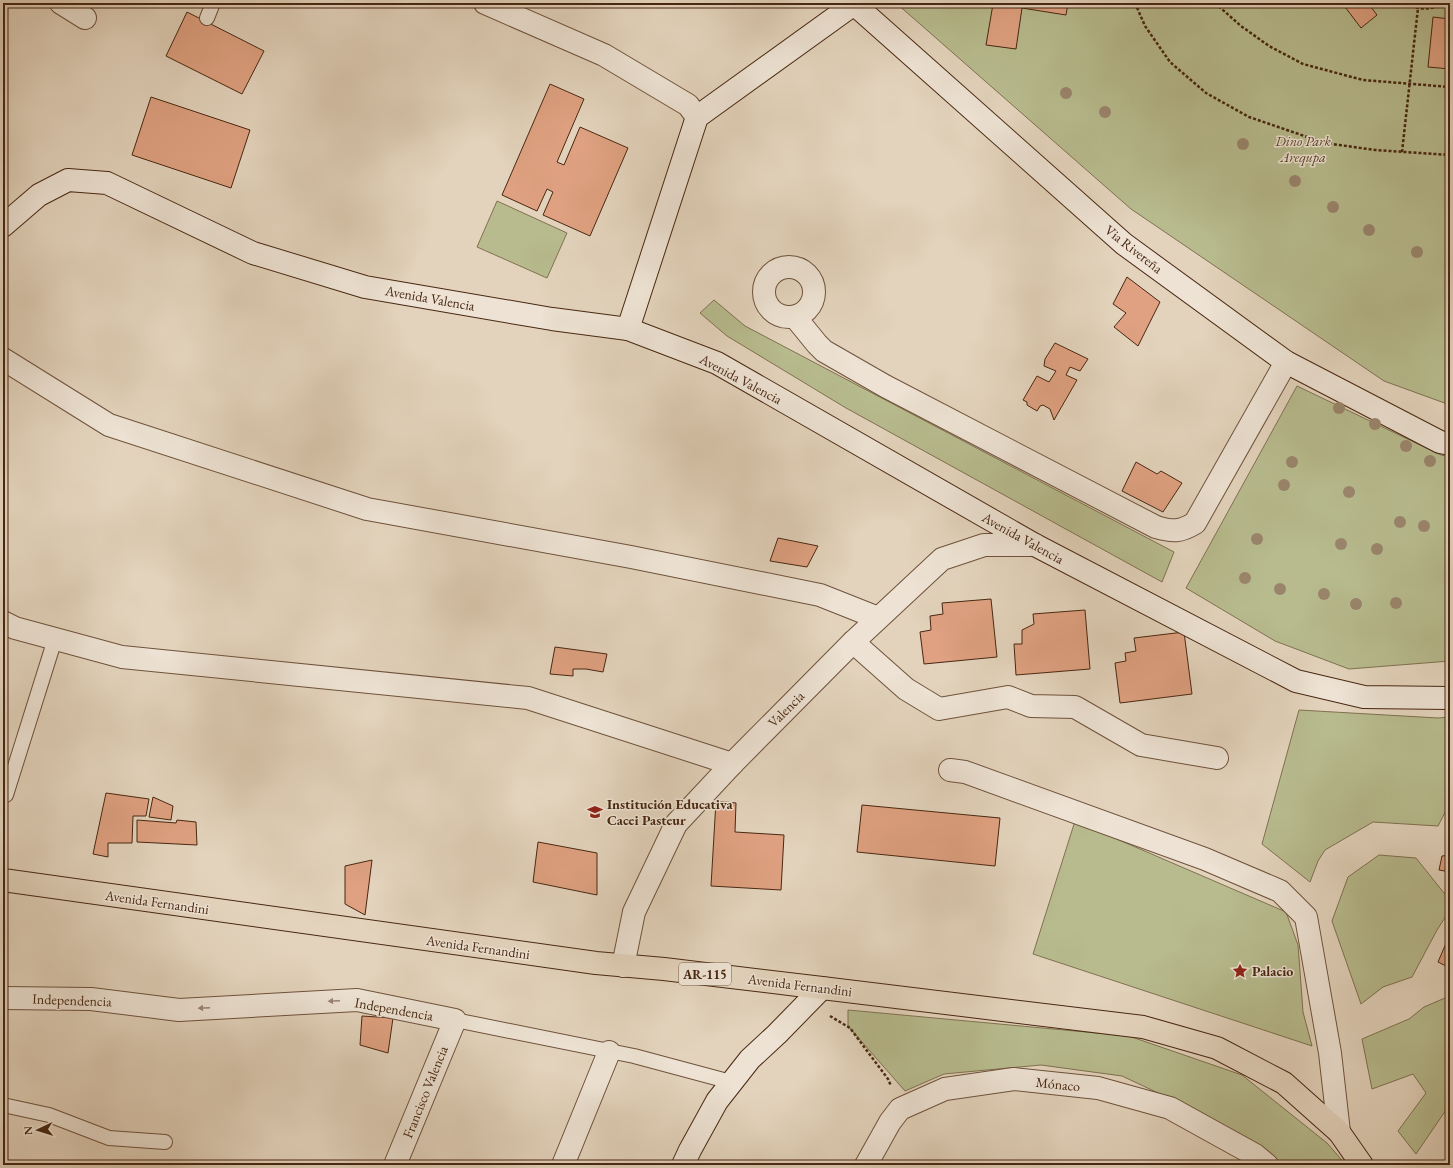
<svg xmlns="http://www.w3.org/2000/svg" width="1453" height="1168" viewBox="0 0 1453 1168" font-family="'EB Garamond',serif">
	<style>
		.green { fill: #b7bb8e; stroke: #807150 }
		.building { fill: #dfa181; stroke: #482711 }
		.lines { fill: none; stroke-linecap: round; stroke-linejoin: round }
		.lane-casing { stroke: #6f523c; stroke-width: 16 }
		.street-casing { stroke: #6f523c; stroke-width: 24 }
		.secondary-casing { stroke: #482711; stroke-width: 24 }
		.primary-casing { stroke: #482711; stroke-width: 24 }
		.path { stroke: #482711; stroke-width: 2.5; stroke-dasharray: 3 2; stroke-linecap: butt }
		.lane { stroke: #ede2d3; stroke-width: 14 }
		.street { stroke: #ede2d3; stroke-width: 22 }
		.secondary { stroke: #ede2d3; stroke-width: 22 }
		.primary { stroke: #e3d3bc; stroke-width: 22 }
		.tree { fill: #9a856c }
		.oneway { fill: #9a8472 }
		.labels { text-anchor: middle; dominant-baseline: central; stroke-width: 3; stroke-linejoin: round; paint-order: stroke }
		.shield { fill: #ede2d3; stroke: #7a5f4b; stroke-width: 1 }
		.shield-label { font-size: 13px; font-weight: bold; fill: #482711 }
		.park-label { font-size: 14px; font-style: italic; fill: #5e452a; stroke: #ede2d3 }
		.street-label { font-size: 14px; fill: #482711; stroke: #ede2d3 }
		.poi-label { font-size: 14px; font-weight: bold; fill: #482711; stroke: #ede2d3; text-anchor: start }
	</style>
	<rect width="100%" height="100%" fill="#e3d3bc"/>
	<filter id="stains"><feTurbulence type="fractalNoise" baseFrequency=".005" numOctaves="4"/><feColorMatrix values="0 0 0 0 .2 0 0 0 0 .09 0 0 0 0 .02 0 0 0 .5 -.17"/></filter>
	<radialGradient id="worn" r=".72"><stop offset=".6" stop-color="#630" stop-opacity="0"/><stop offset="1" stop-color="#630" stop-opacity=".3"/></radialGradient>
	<g class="green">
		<polygon points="896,3 1450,3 1450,405 1384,381 1131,209"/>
		<polygon points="497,201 567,233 547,278 477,247"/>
		<polygon points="714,300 745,326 1174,552 1162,582 846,408 727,336 700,313"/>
		<polygon points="1297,386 1441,455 1450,457 1450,661 1349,669 1275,641 1186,588"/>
		<polygon points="1299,710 1438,718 1450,717 1450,803 1438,826 1373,822 1325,850 1318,861 1310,882 1262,844"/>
		<polygon points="1075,821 1286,912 1298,945 1303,1012 1312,1046 1033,954"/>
		<polygon points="1379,855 1416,858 1444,893 1450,897 1450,910 1437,930 1412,977 1383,987 1361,1004 1332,921 1348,877"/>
		<polygon points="1445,998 1450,1000 1450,1111 1446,1110 1416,1154 1398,1131 1426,1093 1413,1074 1372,1089 1362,1039 1409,1019 1424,1007"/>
		<polygon points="848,1010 1129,1036 1242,1075 1327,1143 1346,1165 1283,1165 1207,1116 1122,1076 1041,1065 944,1074 905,1091 848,1026"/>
	</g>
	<g class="building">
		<polygon points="984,3 1068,3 1066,15 1022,8 1016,49 986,45 993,4"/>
		<polygon points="1342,3 1368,3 1377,15 1361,28"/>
		<polygon points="187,12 264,51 242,94 166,56"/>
		<polygon points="1433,17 1450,19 1450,69 1428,67"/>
		<polygon points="550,84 584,99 557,162 564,165 580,127 628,148 590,236 543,215 553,192 547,189 537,211 502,195"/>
		<polygon points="151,97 250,130 231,188 132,155"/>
		<polygon points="1127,277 1160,302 1138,346 1114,327 1126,313 1113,304"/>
		<polygon points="1055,343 1088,359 1080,371 1070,367 1066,375 1077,380 1054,420 1050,409 1043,405 1040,406 1037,411 1027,405 1027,402 1023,400 1037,376 1049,382 1056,371 1044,366 1045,359"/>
		<polygon points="1136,462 1157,474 1161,471 1182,483 1163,512 1122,491"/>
		<polygon points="778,538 818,546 807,567 770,561"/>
		<polygon points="991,599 997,657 924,664 920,632 931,630 930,616 943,614 942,603"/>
		<polygon points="1085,610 1090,669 1016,675 1014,644 1022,644 1022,630 1034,624 1033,614"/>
		<polygon points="1184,632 1192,694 1120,703 1115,663 1126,661 1125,653 1136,651 1134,638"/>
		<polygon points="555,647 607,654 603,672 586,669 573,669 573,676 550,674"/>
		<polygon points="106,793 149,799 146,816 133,816 132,843 108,843 108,857 93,854"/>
		<polygon points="153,797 173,806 171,820 149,817"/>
		<polygon points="716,801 736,803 735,832 784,835 781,890 711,886"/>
		<polygon points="862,805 1000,818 995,866 857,852"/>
		<polygon points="137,820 176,823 177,820 196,822 197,845 137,842"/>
		<polygon points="538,842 597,853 597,895 533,882"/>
		<polygon points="1450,855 1450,872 1439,870 1442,856"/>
		<polygon points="372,860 365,915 345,904 345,866"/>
		<polygon points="1450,934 1450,968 1438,962"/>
		<polygon points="362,1016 393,1018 388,1053 360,1045"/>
	</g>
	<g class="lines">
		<g class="lane-casing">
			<g id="lane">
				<polyline points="207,18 213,3"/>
				<polyline points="6,795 55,639"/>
				<polyline points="455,1020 634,1056 731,1082"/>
				<polyline points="3,1105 49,1115 109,1138 165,1142"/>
			</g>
		</g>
		<g class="street-casing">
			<g id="street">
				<polyline points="61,3 85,18"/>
				<polyline points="485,3 604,55 688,105 697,117"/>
				<circle cx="789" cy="292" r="25"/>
				<path d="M795 317 817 344 824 351 885 386 1156 527C1173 532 1180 532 1195 523L1286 362"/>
				<polyline points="3,359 109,425 367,509 631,557 820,595 878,618"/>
				<polyline points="3,622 15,628 122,657 528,698 732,764"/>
				<polyline points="853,642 906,689 939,709 1008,697 1031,706 1075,707 1141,745 1217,758"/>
				<polyline points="950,770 965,772 1205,859 1280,891 1306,917 1330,1053 1339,1132"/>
				<polyline points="623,966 634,912 676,824 732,764 853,642 942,559 984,545 1035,545"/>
				<polyline points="3,998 91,999 179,1010 357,1000 455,1020 395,1165"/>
				<polyline points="563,1165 609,1052"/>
				<polyline points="866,1165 890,1122 900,1109 945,1089 1014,1079 1098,1088 1170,1108 1255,1155 1267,1165"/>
			</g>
		</g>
		<g class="secondary-casing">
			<g id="secondary">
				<polyline points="3,226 39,195 68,180 107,183 253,253 365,287 552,319 628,329 717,363 1035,545 1296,681 1364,697 1450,698"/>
				<polyline points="628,329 697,117 854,4 1124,244 1286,362 1440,442 1450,444"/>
				<polyline points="683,1165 690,1150 717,1101 750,1059 777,1034 822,988"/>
			</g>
		</g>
		<g class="primary-casing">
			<polyline id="primary" points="3,880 596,963 664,969 822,988 1143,1027 1217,1048 1284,1083 1339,1132 1362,1165"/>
		</g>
		<g class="path">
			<polyline points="1135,3 1145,26 1170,62 1206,93 1249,117 1325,143 1375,150 1450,155"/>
			<polyline points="1215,3 1241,26 1269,46 1303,64 1363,80 1450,87"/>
			<path d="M1407 3C1417 10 1431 11 1442 3"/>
			<polyline points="1402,152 1418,8"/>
			<polyline points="830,1016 850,1028 888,1079 891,1086"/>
		</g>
		<use href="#lane" class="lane"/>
		<use href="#street" class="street"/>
		<use href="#secondary" class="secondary"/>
		<use href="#primary" class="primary"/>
	</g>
	<g class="tree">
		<circle cx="1066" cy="93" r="6"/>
		<circle cx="1105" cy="112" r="6"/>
		<circle cx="1243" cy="144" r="6"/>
		<circle cx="1295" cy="181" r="6"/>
		<circle cx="1333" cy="207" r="6"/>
		<circle cx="1369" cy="230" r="6"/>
		<circle cx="1417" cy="252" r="6"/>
		<circle cx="1339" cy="408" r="6"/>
		<circle cx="1375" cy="424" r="6"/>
		<circle cx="1406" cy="446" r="6"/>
		<circle cx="1430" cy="461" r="6"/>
		<circle cx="1292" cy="462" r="6"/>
		<circle cx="1284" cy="485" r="6"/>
		<circle cx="1349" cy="492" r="6"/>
		<circle cx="1400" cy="522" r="6"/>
		<circle cx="1424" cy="526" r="6"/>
		<circle cx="1257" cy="539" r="6"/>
		<circle cx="1341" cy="544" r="6"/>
		<circle cx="1377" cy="549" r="6"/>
		<circle cx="1245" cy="578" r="6"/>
		<circle cx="1280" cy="589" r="6"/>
		<circle cx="1324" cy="594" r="6"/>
		<circle cx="1396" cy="603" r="6"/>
		<circle cx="1356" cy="604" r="6"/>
	</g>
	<defs><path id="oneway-solid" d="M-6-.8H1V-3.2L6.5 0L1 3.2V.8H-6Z"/></defs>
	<g class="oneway">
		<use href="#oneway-solid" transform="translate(334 1001) rotate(177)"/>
		<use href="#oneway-solid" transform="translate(204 1008) rotate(177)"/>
	</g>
	<defs>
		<g id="school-bare" transform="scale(1.2)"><path d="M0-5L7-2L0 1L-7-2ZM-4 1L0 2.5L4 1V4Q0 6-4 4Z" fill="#8f2418" stroke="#ede2d3" stroke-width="2.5" paint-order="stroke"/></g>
		<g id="sight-bare" transform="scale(1.2)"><path d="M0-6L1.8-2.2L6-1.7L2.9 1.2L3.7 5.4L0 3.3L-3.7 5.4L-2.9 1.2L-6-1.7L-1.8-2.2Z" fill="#8f2418" stroke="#ede2d3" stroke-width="2.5" paint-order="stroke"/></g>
	</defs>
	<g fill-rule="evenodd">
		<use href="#school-bare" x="595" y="812"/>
		<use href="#sight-bare" x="1240" y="971"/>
	</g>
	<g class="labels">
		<rect class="shield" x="679" y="963" width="52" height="22" rx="3"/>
		<g class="shield-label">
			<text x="705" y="974">AR-115</text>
		</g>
		<g class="park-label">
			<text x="1303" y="141">Dino Park<tspan x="1303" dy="16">Arequpa</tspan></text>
		</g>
		<g class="street-label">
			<text transform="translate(1134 249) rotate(38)">Via Rivereña</text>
			<text transform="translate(430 298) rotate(10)">Avenida Valencia</text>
			<text transform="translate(741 379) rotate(28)">Avenida Valencia</text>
			<text transform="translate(1023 538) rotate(29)">Avenida Valencia</text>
			<text transform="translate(786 709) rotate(-45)">Valencia</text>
			<text transform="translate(157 902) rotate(8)">Avenida Fernandini</text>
			<text transform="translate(478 947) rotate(8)">Avenida Fernandini</text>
			<text transform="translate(800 985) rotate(7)">Avenida Fernandini</text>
			<text transform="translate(72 1000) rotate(2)">Independencia</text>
			<text transform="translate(394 1009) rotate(10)">Independencia</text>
			<text transform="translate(1058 1084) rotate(6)">Mónaco</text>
			<text transform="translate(425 1092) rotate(-68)">Francisco Valencia</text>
		</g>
		<g class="poi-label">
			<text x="607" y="804">Institución Educativa<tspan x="607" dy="16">Cacei Pasteur</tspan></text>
			<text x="1252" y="971">Palacio</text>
		</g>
	</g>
	<rect width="1453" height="1168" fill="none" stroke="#e3d3bc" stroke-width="16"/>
	<rect x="4" y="4" width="1445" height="1160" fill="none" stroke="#482711" stroke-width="2"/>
	<rect x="8" y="8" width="1437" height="1152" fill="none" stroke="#482711"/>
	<g transform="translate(38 1130) rotate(266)" stroke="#ede2d3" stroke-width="3" paint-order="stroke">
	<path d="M0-3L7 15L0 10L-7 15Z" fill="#482711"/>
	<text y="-6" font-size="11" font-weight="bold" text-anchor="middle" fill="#482711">N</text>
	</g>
	<rect width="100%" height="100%" filter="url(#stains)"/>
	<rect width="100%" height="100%" fill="url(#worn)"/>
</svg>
